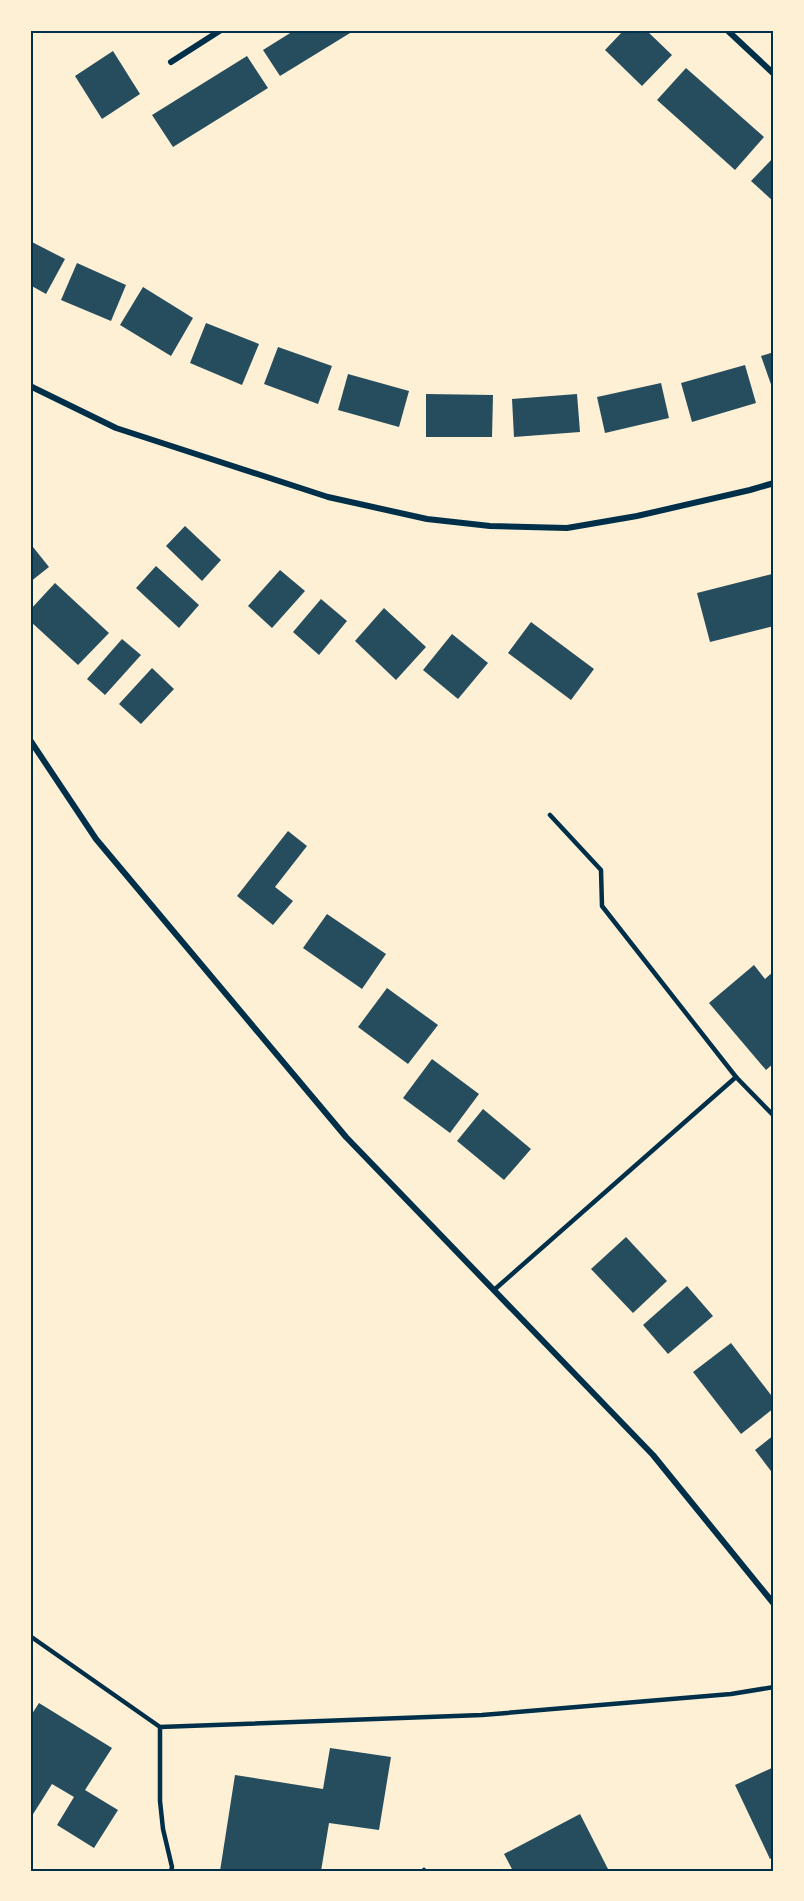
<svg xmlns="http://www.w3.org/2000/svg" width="804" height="1901" viewBox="0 0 804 1901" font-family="'Work Sans',sans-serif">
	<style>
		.building { fill: #264d5e }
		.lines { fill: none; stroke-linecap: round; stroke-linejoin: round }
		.service { stroke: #003049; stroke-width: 4.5 }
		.minor { stroke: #003049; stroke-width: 6 }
		.neatline { fill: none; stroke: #003049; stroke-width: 2 }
	</style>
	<rect width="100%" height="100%" fill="#fdf0d5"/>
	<g class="building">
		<polygon points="295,30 355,30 280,76 263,50"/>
		<polygon points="624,30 646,30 672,55 642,86 605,50"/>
		<polygon points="113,51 140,94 102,119 75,76"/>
		<polygon points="247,56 268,88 173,147 152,115"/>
		<polygon points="686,68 764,137 735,170 657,100"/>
		<polygon points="774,157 774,202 751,181"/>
		<polygon points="30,241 65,259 46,294 30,285"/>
		<polygon points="77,263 126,285 111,321 61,300"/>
		<polygon points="143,287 193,318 171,356 120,325"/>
		<polygon points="206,323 259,344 242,385 190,363"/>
		<polygon points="278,347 332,366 318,404 264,384"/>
		<polygon points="774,352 774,393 761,356"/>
		<polygon points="745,365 756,403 692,422 681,383"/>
		<polygon points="348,374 409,391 399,427 338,410"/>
		<polygon points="661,383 669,418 605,433 597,397"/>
		<polygon points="426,394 493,395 492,437 426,437"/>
		<polygon points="577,394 580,432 514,437 512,399"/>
		<polygon points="185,526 221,560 202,581 166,546"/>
		<polygon points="33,547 49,567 30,582 30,549"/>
		<polygon points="156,566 199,605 179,628 136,588"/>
		<polygon points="280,570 305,591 272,628 248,606"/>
		<polygon points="772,574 774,581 774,626 710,642 697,593"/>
		<polygon points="55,583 109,633 78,665 30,621 30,610"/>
		<polygon points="321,599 347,621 319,655 293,632"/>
		<polygon points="384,608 426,647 396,680 355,641"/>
		<polygon points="531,622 594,669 571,700 508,653"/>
		<polygon points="452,634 488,663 458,699 423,670"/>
		<polygon points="122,639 141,655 105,695 87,679"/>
		<polygon points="152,668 174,689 141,724 119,704"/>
		<polygon points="288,831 307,846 275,887 293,901 273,925 237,896"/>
		<polygon points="327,914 386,954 362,989 303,948"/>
		<polygon points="754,965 765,979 774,971 774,1063 766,1070 709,1003"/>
		<polygon points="387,988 438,1025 408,1064 358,1027"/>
		<polygon points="432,1059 479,1094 450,1133 403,1098"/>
		<polygon points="483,1109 531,1149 504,1180 457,1141"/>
		<polygon points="626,1237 667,1281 633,1313 591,1269"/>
		<polygon points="687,1286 713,1316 668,1354 643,1325"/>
		<polygon points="731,1343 774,1399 774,1408 741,1434 693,1372"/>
		<polygon points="774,1435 774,1475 755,1450"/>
		<polygon points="39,1703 112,1748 85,1790 118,1810 94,1848 57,1825 74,1797 52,1784 30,1819 30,1717"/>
		<polygon points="330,1748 391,1757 379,1830 329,1823 321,1871 220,1871 235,1775 323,1789"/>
		<polygon points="774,1767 774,1857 770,1859 735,1785"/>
		<polygon points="580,1814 609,1871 513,1871 504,1854"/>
	</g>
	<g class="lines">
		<g class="service">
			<polyline points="550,815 601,870 602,906 736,1077 774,1116"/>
			<polyline points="494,1290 736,1077"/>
			<polyline points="30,1636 160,1727"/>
			<polyline points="171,1871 172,1867 163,1829 160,1801 160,1727 482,1715 731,1694 774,1687"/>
			<polyline points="423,1871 424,1870"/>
		</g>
		<g class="minor">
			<polyline points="727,30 774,74"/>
			<polyline points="171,62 221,30"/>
			<polyline points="30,386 116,428 328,497 427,519 490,526 567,528 637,516 750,490 774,483"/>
			<polyline points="30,740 96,839 346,1137 653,1455 774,1604"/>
		</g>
	</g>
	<rect width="804" height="1901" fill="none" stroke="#fdf0d5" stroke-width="63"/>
	<rect x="32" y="32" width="740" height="1838" class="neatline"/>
</svg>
